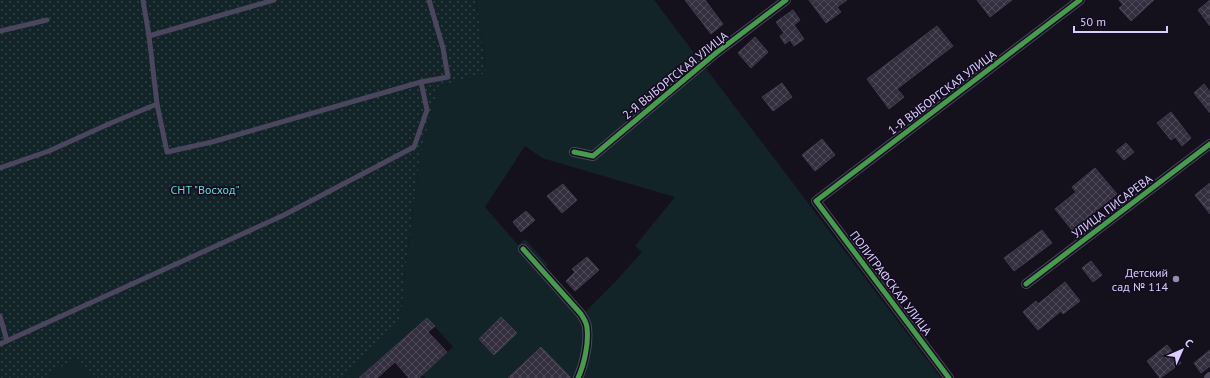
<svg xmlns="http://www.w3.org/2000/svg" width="1210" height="378" viewBox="0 0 1210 378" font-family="'PT Sans',sans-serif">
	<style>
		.green { fill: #122428; fill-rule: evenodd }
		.garden { fill: url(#garden-dots) }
		.building { fill: url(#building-cross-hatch); stroke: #433b4f }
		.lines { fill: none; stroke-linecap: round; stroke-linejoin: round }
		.lane { stroke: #4b465d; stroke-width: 5 }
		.street { stroke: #4b465d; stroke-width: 10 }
		.cycleway-casing { stroke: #140d20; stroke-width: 8 }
		.cycleway { stroke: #469c4c; stroke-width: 5 }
		.poi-dot { fill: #968caf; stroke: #140d20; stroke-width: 1.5 }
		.labels { text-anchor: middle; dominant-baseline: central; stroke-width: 3.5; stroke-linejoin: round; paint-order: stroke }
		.street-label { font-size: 12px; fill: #dbcefe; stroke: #140d20 }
		.park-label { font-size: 12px; fill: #5cdcd1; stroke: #140d20 }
		.poi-label { font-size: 12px; fill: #dbcefe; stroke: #140d20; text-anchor: end }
	</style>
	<defs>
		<pattern id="garden-dots" width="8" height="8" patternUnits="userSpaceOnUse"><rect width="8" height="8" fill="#122428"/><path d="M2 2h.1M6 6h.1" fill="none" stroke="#344348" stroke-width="1.8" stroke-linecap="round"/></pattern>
		<pattern id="building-cross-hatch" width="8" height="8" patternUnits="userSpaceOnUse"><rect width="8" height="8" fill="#342f3e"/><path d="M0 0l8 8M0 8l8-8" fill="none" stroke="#514c5b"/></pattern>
	</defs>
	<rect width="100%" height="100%" fill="#15111c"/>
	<g class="green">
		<path d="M476 0H654L941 378H425L422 375 453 347 427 318 359 378H344L398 325 402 305 406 262 420 156 438 87 486 73ZM525 146 542 158 675 197 635 246 642 252 615 282 585 312 545 267 548 265 525 239 518 245 485 207Z"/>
		<polygon points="76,357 97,378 44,378"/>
	</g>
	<polygon class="garden" points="0,0 476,0 486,73 438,87 420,156 406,262 402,305 398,325 344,378 97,378 76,357 44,378 0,378"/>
	<g class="building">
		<polygon points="685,0 705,0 723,24 711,34"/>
		<polygon points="809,0 847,0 837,7 841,12 826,23"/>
		<polygon points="977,0 1012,0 990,17"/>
		<polygon points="1119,0 1154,0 1131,21 1119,8 1123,5"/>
		<polygon points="1210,0 1210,26 1198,10"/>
		<polygon points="793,10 800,20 794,25 804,39 794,46 790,40 785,44 780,36 784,33 776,22"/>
		<polygon points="937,26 953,46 897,89 904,97 889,109 867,79"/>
		<polygon points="755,37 768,52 751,68 738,53"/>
		<polygon points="782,83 792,97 773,111 762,97"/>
		<polygon points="1204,84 1210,92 1210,113 1194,93"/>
		<polygon points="1171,112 1191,138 1182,146 1175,137 1171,140 1157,123"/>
		<polygon points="822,139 835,155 815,171 802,155"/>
		<polygon points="1126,143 1134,152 1124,160 1116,151"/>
		<polygon points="1095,168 1117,194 1072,230 1055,209 1076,192 1072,187"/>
		<polygon points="1210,183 1210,214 1195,195"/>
		<polygon points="563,184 577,200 562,213 547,196"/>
		<polygon points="526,211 535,220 521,232 513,222"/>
		<polygon points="1042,230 1052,243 1014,271 1004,258"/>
		<polygon points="587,257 599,270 575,291 566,281 575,272 572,269"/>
		<polygon points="1091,261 1102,275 1093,282 1082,268"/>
		<polygon points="1065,282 1080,301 1063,314 1061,311 1038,330 1023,312 1036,301 1038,304"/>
		<polygon points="501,317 517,333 494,355 479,339"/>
		<polygon points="427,318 435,326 428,332 447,352 419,378 409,378 395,362 377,378 359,378"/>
		<polygon points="1167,345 1181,363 1160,378 1147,361"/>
		<polygon points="541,347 571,378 508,378 522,365"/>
		<polygon points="1210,350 1210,366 1201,373 1194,363"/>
	</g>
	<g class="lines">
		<g class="lane">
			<polyline points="143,0 149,36 157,104 167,152 212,142 421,82 448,77 443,48 429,0"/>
			<polyline points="0,31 47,20"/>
			<polyline points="149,36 274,0"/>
			<polyline points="0,168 49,151 111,123 157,104"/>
			<polyline points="0,316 7,341"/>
			<polyline points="0,344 284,215 414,147 427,110 421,82"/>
		</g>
		<g class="street">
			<polyline points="574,152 593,156 716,53 786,0"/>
			<path d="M523 249 581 314C584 319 587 323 587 328 589 343 584 365 578 378"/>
			<polyline points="1026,284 1210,144"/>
			<polyline points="949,378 816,201 1080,0"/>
			<polyline points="1209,378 1210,377"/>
		</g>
		<g class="cycleway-casing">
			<g id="cycleway">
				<polyline points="574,152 593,156 716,53 786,0"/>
				<path d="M523 249 581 314C584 319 587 323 587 328 589 343 584 365 578 378"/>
				<polyline points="1026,284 1210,144"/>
				<polyline points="949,378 816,201 1080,0"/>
			</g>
		</g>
		<use href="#cycleway" class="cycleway"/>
	</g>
	<circle class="poi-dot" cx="1176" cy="279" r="4"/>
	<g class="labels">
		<g class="street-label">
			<text transform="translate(675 75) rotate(-39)">2-Я ВЫБОРГСКАЯ УЛИЦА</text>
			<text transform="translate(942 92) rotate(-37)">1-Я ВЫБОРГСКАЯ УЛИЦА</text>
			<text transform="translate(1112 206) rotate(-37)">УЛИЦА ПИСАРЕВА</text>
			<text transform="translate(891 283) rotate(53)">ПОЛИГРАФСКАЯ УЛИЦА</text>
		</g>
		<g class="park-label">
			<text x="205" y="189">СНТ "Восход"</text>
		</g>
		<g class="poi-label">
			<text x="1168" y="272">Детский<tspan x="1168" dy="14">сад № 114</tspan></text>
		</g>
	</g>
	<g transform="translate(1182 350) rotate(45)" stroke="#140d20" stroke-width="3" paint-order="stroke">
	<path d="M0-3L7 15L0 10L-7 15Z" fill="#dbcefe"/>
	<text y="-6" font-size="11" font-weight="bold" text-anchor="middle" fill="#dbcefe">С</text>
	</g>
	<path d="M1074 26v6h93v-6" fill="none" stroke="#dbcefe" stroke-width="2"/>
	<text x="1080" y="26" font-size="12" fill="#dbcefe" stroke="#140d20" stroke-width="3" paint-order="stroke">50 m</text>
</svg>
